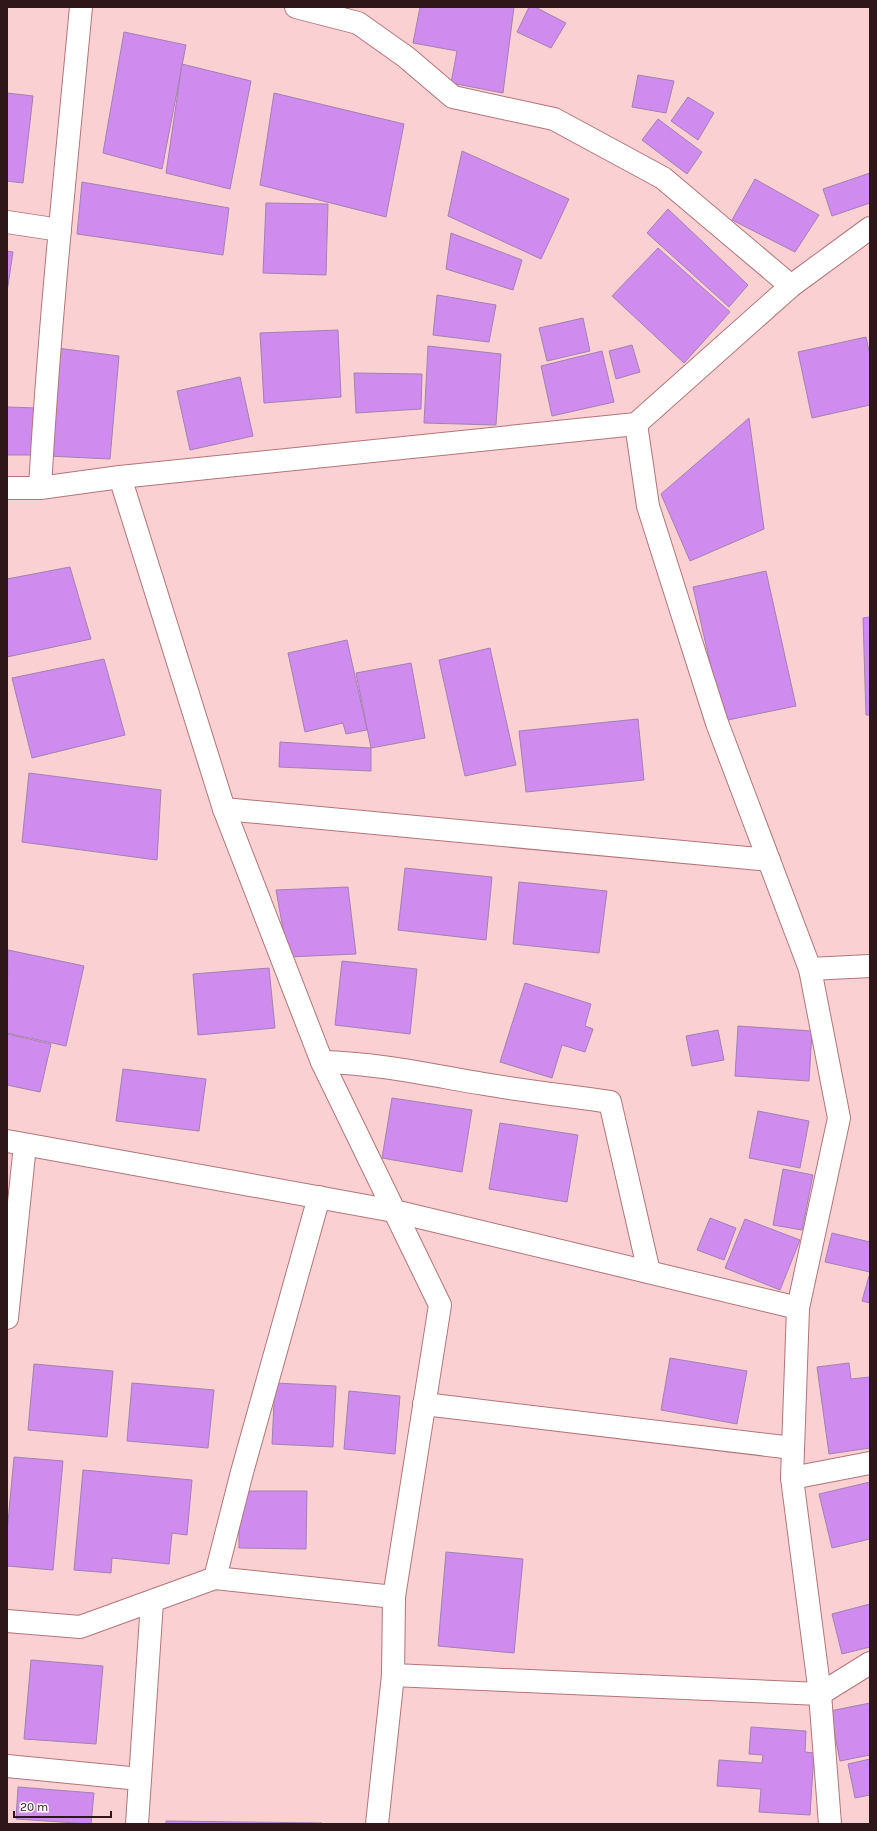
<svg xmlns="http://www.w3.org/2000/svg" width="877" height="1831" viewBox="0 0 877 1831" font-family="Karla,sans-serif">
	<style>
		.building { fill: #cf8bee; stroke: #a282b2 }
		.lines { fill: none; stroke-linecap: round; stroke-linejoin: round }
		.minor-casing { stroke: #b3757a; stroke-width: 24 }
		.minor { stroke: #fff; stroke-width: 22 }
	</style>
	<rect width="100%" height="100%" fill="#fad0d3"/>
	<g class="building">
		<polygon points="420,7 514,7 503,93 451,83 457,51 413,43"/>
		<polygon points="529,7 535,7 566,23 551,48 517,32"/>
		<polygon points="124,32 186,45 162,169 103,153"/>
		<polygon points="182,64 251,81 230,189 166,173"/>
		<polygon points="638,75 674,81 666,113 632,107"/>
		<polygon points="7,93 33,96 23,183 7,181"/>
		<polygon points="274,93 404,124 386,217 260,185"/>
		<polygon points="688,97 714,113 698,140 671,121"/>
		<polygon points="658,119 702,152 687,174 642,140"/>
		<polygon points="462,151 569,199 541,259 448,216"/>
		<polygon points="870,173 870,203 832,216 823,189"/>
		<polygon points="755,179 819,215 795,252 732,220"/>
		<polygon points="82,182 229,208 223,255 77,234"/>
		<polygon points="266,203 328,204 326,275 263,273"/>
		<polygon points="668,209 748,285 729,307 647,233"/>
		<polygon points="451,233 522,260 513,290 446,269"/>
		<polygon points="658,248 730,312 684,363 612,296"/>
		<polygon points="7,251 13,252 7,292"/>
		<polygon points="437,295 496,305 489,342 433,335"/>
		<polygon points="583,318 590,351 547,361 539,328"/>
		<polygon points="338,330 341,397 264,403 260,333"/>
		<polygon points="866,337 870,355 870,405 812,418 798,352"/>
		<polygon points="632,345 640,372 616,379 609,351"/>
		<polygon points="428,346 501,354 496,425 424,423"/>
		<polygon points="57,348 119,356 110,459 48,456"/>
		<polygon points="602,351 614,402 552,416 541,366"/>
		<polygon points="354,373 422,374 421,409 356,413"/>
		<polygon points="240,377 253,436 190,450 177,391"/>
		<polygon points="7,407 37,408 34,455 7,455"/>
		<polygon points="749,418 764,529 690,561 661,494"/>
		<polygon points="70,567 91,639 7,657 7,579"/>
		<polygon points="766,571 796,706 723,721 693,587"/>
		<polygon points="870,617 870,715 866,715 863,618"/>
		<polygon points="347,640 367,730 346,734 343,723 305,732 288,653"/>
		<polygon points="490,648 516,765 465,776 439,660"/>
		<polygon points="104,659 125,735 32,758 12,678"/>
		<polygon points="411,663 425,738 371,748 356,673"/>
		<polygon points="638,719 644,780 526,792 519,731"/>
		<polygon points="280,742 371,748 371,771 279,767"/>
		<polygon points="29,773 161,790 157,860 22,842"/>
		<polygon points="405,868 492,877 486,940 398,930"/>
		<polygon points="519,882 607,891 599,953 513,944"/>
		<polygon points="348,887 356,954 288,957 276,890"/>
		<polygon points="8,950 84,966 66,1046 7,1033"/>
		<polygon points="342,961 417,969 410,1034 335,1025"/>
		<polygon points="269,968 275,1028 198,1035 193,974"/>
		<polygon points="525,983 591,1004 585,1026 593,1029 585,1052 562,1045 552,1078 500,1062"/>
		<polygon points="738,1026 812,1031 809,1081 735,1076"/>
		<polygon points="718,1030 724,1060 692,1066 686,1036"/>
		<polygon points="7,1034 51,1044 40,1092 7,1085"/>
		<polygon points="123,1069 206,1079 199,1131 116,1121"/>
		<polygon points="392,1098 472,1110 462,1172 382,1158"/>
		<polygon points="758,1111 809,1121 800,1168 749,1158"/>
		<polygon points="500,1123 578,1135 567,1202 489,1189"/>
		<polygon points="783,1169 813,1175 802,1230 773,1225"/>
		<polygon points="710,1218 736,1228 724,1260 697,1250"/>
		<polygon points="745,1219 800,1240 780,1290 725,1268"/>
		<polygon points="832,1233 870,1242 870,1272 825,1262"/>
		<polygon points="869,1276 870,1276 870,1303 862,1301"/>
		<polygon points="670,1358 747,1371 737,1424 661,1410"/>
		<polygon points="849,1363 851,1379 870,1377 870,1448 829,1454 817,1367"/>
		<polygon points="34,1364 113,1371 107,1437 28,1430"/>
		<polygon points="132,1383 214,1390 208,1448 127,1441"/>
		<polygon points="275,1383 336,1386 333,1447 272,1444"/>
		<polygon points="349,1391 400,1396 395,1454 344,1449"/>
		<polygon points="14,1457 63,1461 53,1570 7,1566 7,1533"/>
		<polygon points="83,1470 192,1480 187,1535 172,1533 169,1564 112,1558 111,1573 74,1570"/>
		<polygon points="870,1482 870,1539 832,1548 819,1494"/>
		<polygon points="239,1491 307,1491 306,1549 239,1548"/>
		<polygon points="446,1552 523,1559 514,1653 438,1646"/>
		<polygon points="870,1604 870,1647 842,1654 832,1614"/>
		<polygon points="31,1660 103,1666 96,1744 24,1739"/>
		<polygon points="870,1703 870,1755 840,1761 830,1711"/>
		<polygon points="751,1727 806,1731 805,1752 814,1753 810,1815 759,1812 761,1789 717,1786 719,1760 762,1763 763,1755 749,1754"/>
		<polygon points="870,1759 870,1795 855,1798 848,1764"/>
		<polygon points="18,1787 94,1793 91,1824 16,1819"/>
		<polygon points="166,1821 322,1823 322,1824 166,1824"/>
	</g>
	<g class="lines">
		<g class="minor-casing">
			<g id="minor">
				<polyline points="296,7 358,23 406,57 453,97 554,119 663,178 791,286"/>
				<polyline points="7,222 60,230"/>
				<polyline points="636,424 648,506 680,607 717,723 810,969 839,1118 798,1308 792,1478 820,1694 830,1824"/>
				<polyline points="120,477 224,809 322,1062 440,1305 394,1597 393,1675 377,1824"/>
				<polyline points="7,488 40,488 120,477 636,424 791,286 870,228"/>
				<path d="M40 488C49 327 66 167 81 7"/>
				<polyline points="224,809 769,860"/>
				<polyline points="810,969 870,966"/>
				<path d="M322 1062C377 1063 430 1075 484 1084 526 1091 568 1096 610 1102L649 1272"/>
				<polyline points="7,1141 394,1211 798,1308"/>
				<polyline points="7,1318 25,1145"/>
				<polyline points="424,1404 793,1448"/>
				<polyline points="792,1478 870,1463"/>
				<polyline points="215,1578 242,1472 319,1197"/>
				<polyline points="7,1621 80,1627 215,1578 394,1597"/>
				<polyline points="393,1675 820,1694 870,1663"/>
				<polyline points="7,1766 140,1779"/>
				<polyline points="137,1824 152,1602"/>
			</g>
		</g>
		<use href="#minor" class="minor"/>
	</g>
	<rect width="877" height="1831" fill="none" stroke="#2f1719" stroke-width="16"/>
	<path d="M14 1811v6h97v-6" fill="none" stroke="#2f1719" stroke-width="2"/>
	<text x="20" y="1811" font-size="12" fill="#2f1719" stroke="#fdfdfd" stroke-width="3" paint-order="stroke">20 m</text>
</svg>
